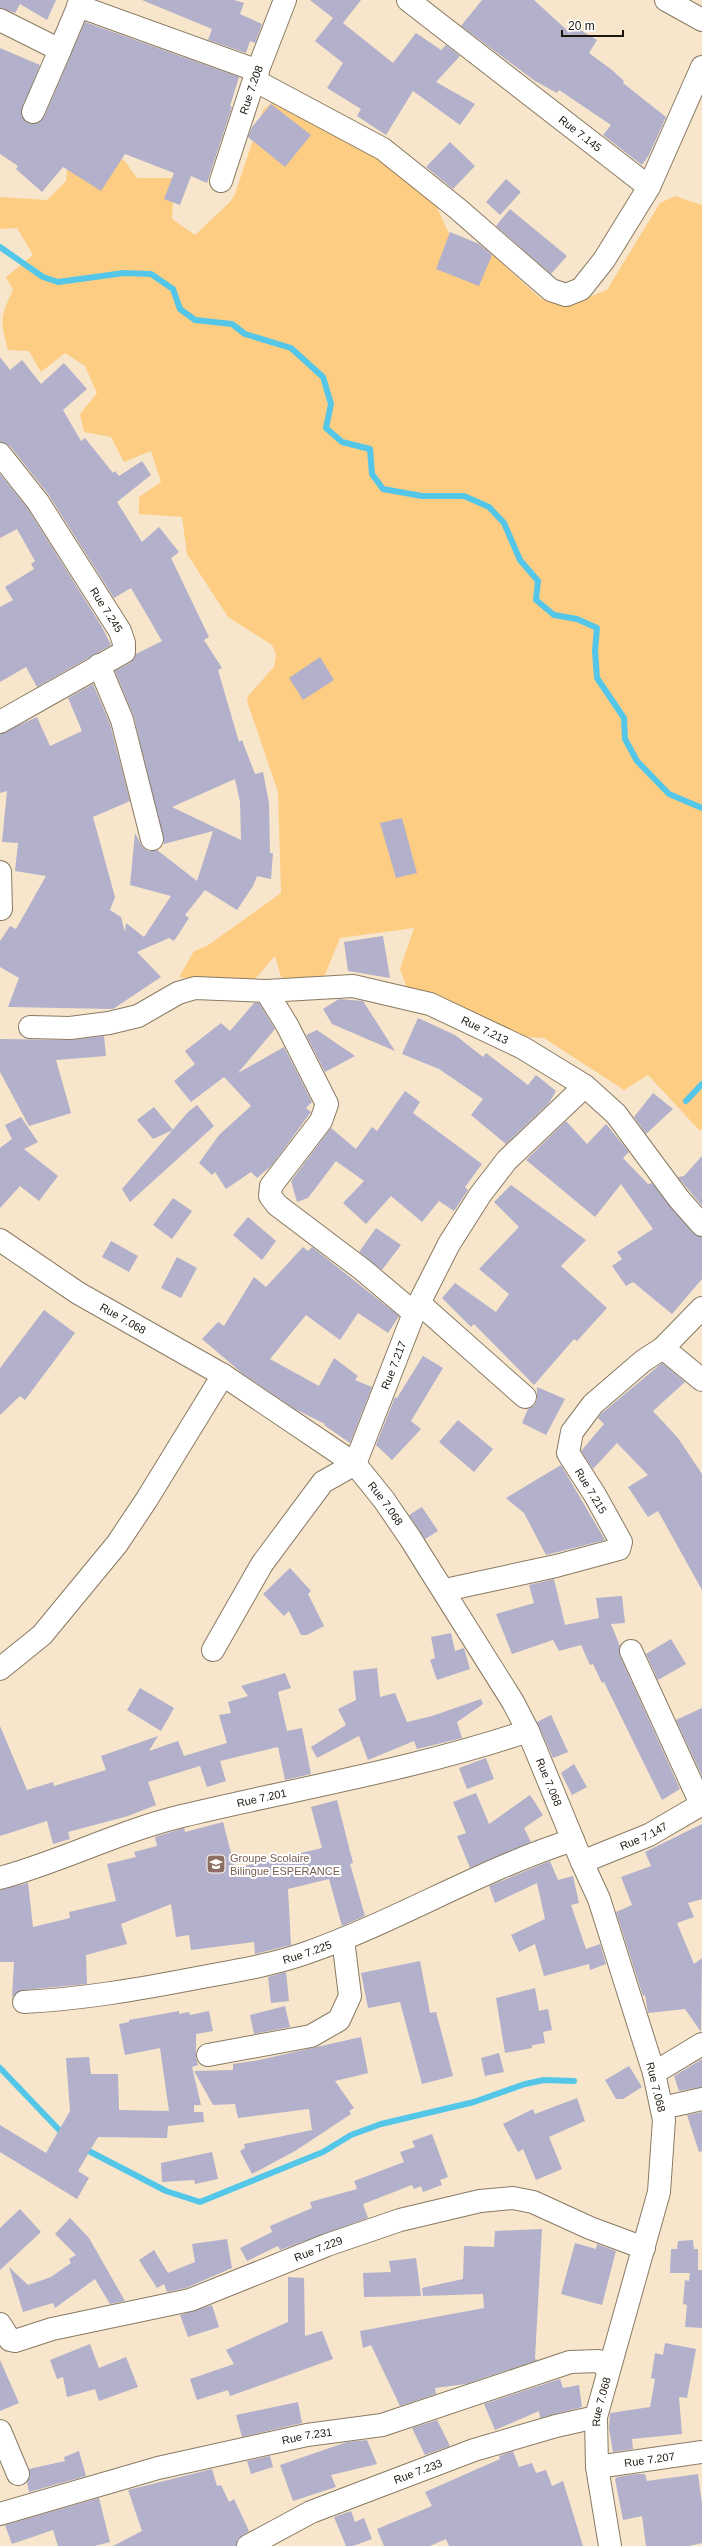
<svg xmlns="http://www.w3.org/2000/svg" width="702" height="2546" viewBox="0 0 702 2546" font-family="Arial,sans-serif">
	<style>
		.green { fill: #fdcd84 }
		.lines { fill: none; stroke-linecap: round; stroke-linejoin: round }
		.stream { stroke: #54c7e9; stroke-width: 6 }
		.building { fill: #b2b0cb; fill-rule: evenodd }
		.street-casing { stroke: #897a62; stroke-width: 24 }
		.secondary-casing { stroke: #897a62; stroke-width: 24 }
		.street { stroke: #fff; stroke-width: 22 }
		.secondary { stroke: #fff; stroke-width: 22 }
		.labels { text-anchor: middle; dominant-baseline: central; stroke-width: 4; stroke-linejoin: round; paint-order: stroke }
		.street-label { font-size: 11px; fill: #1c160d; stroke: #fff }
		.education-label { font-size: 11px; fill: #785e54; stroke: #fff; text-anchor: start }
	</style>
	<rect width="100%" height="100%" fill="#f7e6cc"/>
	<path class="green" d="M278 97 369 148 434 201 457 251 476 261 493 255 541 299 576 302 607 290 660 203 675 196 702 205V1130H699L648 1075 624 1090 544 1038 510 1036 448 999 409 994 400 969 414 928 340 938 325 975 309 983 281 977 275 956 249 986 179 977 194 951 207 946 281 893 278 792 247 701 248 696 274 667 276 654 272 645 228 617 187 554 182 517 139 514V497L161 482 151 451 124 462 111 437 84 432 80 414 97 393 85 366 65 353 41 372 29 351 8 350C0 320 0 317 13 290L6 277 33 255 17 228 0 229V197L47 200 66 181 69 145 88 146 124 160 137 178H174L172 219 195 235 230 202 235 194 263 110Z"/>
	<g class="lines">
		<g class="stream">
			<polyline points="0,247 43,277 58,282 124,273 151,274 173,289 180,309 195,320 232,324 245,334 291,348 323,377 331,404 326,428 342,442 370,449 372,474 383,489 422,496 464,496 489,507 504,523 520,560 538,581 536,600 554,615 577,619 597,628 595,651 597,678 624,718 625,739 637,761 669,794 702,808"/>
			<polyline points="686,1101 702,1084"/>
			<polyline points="0,2068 64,2135"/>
			<polyline points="83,2148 166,2191 200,2202 323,2152 351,2135 381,2124 474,2102 525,2084 544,2080 574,2081"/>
		</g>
	</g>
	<g class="building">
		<polygon points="0,0 56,0 47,20 20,4 15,13 0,8"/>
		<polygon points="142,0 234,0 244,3 240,14 262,24 255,43 250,41 246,53 208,40 212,29"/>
		<polygon points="310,0 361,0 343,23 393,63 416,33 441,50 446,45 460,56 436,82 475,104 460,125 413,91 386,135 357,116 361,109 327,88 343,63 315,41 333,18"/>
		<polygon points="482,0 534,0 570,33 574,26 597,40 589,53 612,70 624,81 623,83 666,117 649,155 642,165 603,135 611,125 559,90 557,93 535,81 461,26"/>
		<polygon points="85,22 239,77 230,106 232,107 207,183 191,176 180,205 164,199 174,173 125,154 101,191 63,167 42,192 16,169 18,166 0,154 0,48 40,65 21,113 28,123 35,124 44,117"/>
		<polygon points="271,104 311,135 285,167 248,137 252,127"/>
		<polygon points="450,142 475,166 453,189 426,167"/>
		<polygon points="506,179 521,192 500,215 486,202"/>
		<polygon points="510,209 567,256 551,274 496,226"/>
		<polygon points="450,232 479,244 492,255 479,286 436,269"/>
		<path d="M0 357 10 370 22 360 41 384 64 363 87 389 63 410 81 441 85 438 113 473 115 471 119 476 142 461 151 475 117 502 142 542 159 527 179 552 171 558 209 637 204 640 222 668 218 670 239 742 242 740 255 774 263 772 269 803 270 853H273L271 879 257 876 253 886 237 910 205 890 185 915 189 918 174 941 169 938 137 952 161 977 113 1009 8 1007 19 978 0 967V941L10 926 16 929 46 876 15 871 18 843 2 842 7 791 0 793V734L37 717 50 746 82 731 68 698 93 684 110 724 130 801 93 817 115 897 110 910 121 917 125 932 126 923 144 937 171 896 130 885 135 833 143 848 149 851 157 850 197 881 213 831 164 844 134 717 115 671 130 663 136 654 162 641 131 588 114 598 48 494 10 446 0 442ZM235 779 240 802 241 840 172 807Z"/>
		<polygon points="0,474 28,509 102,627 111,645 37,687 26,667 0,682 0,607 13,600 5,587 34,569 31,564 35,561 17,529 0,538"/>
		<polygon points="320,657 334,680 303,700 289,678"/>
		<polygon points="402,818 417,873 396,878 380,823"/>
		<polygon points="383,936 390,978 348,971 344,942"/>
		<polygon points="339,999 363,1001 395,1051 332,1024 323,1009"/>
		<polygon points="254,1003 259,1003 275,1029 238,1073 284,1047 312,1102 306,1108 311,1112 272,1165 257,1178 251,1172 226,1189 215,1172 212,1175 199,1163 219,1135 251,1106 224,1077 191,1102 174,1081 195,1064 185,1051 221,1023 230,1031"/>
		<polygon points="418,1018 455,1035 483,1057 486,1053 528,1085 536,1075 556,1091 549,1103 506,1144 471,1115 483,1099 439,1069 402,1054"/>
		<polygon points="317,1030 355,1056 325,1072 306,1035"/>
		<polygon points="104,1036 106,1056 56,1060 71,1113 29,1126 0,1072 0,1039 70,1040"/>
		<polygon points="405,1091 420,1102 413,1113 482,1164 465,1187 468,1190 454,1211 439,1201 422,1222 391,1196 366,1224 343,1203 364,1181 336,1161 308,1198 297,1202 291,1181 331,1128 356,1149 372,1127 377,1131"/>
		<polygon points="653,1093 673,1109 646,1134 634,1117"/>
		<polygon points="197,1105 214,1126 130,1202 122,1189 188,1112"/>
		<polygon points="154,1107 173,1130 153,1139 137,1120"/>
		<polygon points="21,1117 38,1142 24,1149 58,1176 39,1201 20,1186 0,1208 0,1148 12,1139 5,1125"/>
		<polygon points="566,1121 587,1144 606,1124 629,1152 623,1158 648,1184 652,1183 693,1233 702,1237 702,1279 672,1314 633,1282 626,1286 612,1266 622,1259 617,1252 653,1229 621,1184 595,1217 526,1160"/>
		<polygon points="702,1156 702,1206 678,1177 684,1176"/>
		<polygon points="511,1185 586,1240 561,1266 607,1308 577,1341 574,1339 534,1385 474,1324 471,1327 442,1298 455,1283 496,1312 509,1294 479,1269 519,1227 494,1202"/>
		<polygon points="173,1198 192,1211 172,1239 153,1225"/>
		<polygon points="248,1217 276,1241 262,1260 233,1235"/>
		<polygon points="376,1228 401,1245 382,1270 359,1252"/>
		<polygon points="111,1241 138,1256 129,1272 102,1257"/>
		<polygon points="303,1247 308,1251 312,1247 399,1316 388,1333 358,1313 340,1340 306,1315 270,1359 319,1386 334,1358 358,1376 355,1380 372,1387 350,1443 324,1425 325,1424 295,1409 242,1373 202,1339 218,1322 224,1326 254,1277 266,1287"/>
		<polygon points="177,1257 197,1268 181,1298 161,1288"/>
		<polygon points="44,1310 75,1333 25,1400 20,1396 0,1415 0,1368"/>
		<polygon points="423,1356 443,1368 411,1421 421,1429 392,1460 376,1445 395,1397 397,1398"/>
		<polygon points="662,1363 685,1382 653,1411 678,1438 702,1474 702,1590 658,1511 648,1517 628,1487 648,1475 617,1443 593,1469 581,1451 604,1424 598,1418 602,1413"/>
		<polygon points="537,1387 565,1399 546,1435 522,1423 528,1409 534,1406 537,1400"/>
		<polygon points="458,1420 493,1449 474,1472 439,1442"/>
		<polygon points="561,1465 605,1540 546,1555 524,1513 506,1498"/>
		<polygon points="422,1507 438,1531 425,1539 409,1515"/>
		<polygon points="290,1568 311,1591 308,1594 324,1626 307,1635 301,1635 289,1611 284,1616 263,1594"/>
		<polygon points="554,1579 565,1625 599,1618 596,1598 622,1596 625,1623 611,1624 620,1646 620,1656 680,1789 662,1800 604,1682 602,1683 593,1664 590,1665 581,1645 559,1651 553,1640 512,1654 496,1614 534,1603 529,1585"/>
		<polygon points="451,1633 455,1651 464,1648 470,1669 437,1680 430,1660 435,1658 431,1637"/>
		<polygon points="671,1639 686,1664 658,1680 646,1654"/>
		<polygon points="377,1668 380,1697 395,1693 407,1722 432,1716 481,1699 483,1704 457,1722 462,1738 417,1749 414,1741 368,1760 359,1736 317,1758 311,1747 346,1725 338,1709 356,1700 353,1671"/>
		<polygon points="285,1673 291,1688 278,1692 287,1731 302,1728 311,1774 285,1780 278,1747 220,1761 226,1781 207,1787 200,1766 148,1782 156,1805 128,1816 68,1832 70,1839 53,1844 47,1821 0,1836 0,1726 27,1790 53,1782 54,1786 106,1770 101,1756 158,1736 149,1751 178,1741 184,1756 227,1743 219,1715 231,1713 228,1702 248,1696 241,1686"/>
		<polygon points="140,1688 174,1708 161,1731 127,1710"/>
		<polygon points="702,1708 702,1776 676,1720"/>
		<polygon points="551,1715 568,1752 553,1758 537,1722"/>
		<polygon points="486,1758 494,1779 467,1789 459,1768"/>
		<polygon points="574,1764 587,1787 572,1795 561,1773"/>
		<polygon points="476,1793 489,1824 530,1795 543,1815 524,1828 531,1842 470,1868 457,1836 466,1833 453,1802"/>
		<polygon points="337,1800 353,1863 350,1864 365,1916 342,1926 329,1879 288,1889 291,1945 255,1954 254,1942 191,1950 189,1935 176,1937 171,1904 121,1924 127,1944 86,1955 87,1984 23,1990 12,1997 14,1962 0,1962 0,1890 28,1883 33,1927 70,1918 69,1912 116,1901 107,1864 136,1857 134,1852 157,1846 155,1837 184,1828 185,1832 223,1822 235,1868 322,1848 311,1807"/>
		<polygon points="702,1824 702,1899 688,1903 694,1917 677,1923 694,1964 702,1958 701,2032 685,2009 648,2013 645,1995 643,1996 616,1912 632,1905 621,1877 651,1866 645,1852"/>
		<polygon points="550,1861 558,1880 573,1876 579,1903 571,1905 586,1949 600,1944 606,1964 590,1970 589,1964 544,1976 535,1944 519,1952 511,1935 545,1919 537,1883 495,1903 489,1886"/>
		<polygon points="420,1961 430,2013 436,2012 453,2076 422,2084 400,2002 368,2008 361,1973"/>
		<polygon points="286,1972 289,2001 271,2003 268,1977"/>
		<polygon points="535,1988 539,2011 548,2009 552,2030 543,2032 545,2043 532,2045 532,2048 505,2053 496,1998"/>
		<polygon points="285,2006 290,2027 254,2034 250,2015"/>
		<polygon points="179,2011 179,2014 189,2012 190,2015 209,2011 213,2031 196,2034 196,2057 198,2065 192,2067 201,2105 194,2105 194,2112 203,2112 204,2122 168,2126 167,2138 98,2137 78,2171 89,2178 77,2199 0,2152 0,2125 46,2153 70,2111 66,2058 89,2057 91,2074 118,2074 119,2110 169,2111 160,2048 125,2055 119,2024 129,2022 129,2020"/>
		<polygon points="361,2037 368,2073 335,2081 354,2108 349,2111 351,2114 295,2151 252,2174 240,2151 245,2148 244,2144 312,2130 309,2109 238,2118 235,2104 213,2105 194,2071 233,2070 233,2064 259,2060"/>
		<polygon points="499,2053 504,2072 485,2076 481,2058"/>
		<polygon points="702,2059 702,2087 679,2091 674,2076"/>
		<polygon points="629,2066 642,2087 623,2099 616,2099 605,2080"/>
		<polygon points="577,2098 585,2121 549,2137 562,2169 536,2180 523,2149 518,2152 503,2124 533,2109 535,2114"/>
		<polygon points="702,2112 702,2151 699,2152 687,2115"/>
		<polygon points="432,2134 448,2177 440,2180 442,2185 423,2192 421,2186 414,2189 412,2185 363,2204 368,2218 280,2250 278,2246 247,2261 240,2248 272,2232 270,2226 312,2208 310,2202 357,2189 354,2181 404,2162 400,2152 415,2147 412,2141"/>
		<polygon points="212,2152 218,2179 195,2184 194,2180 162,2182 161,2163"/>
		<polygon points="20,2209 41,2232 0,2270 0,2228"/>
		<polygon points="70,2218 89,2238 125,2301 110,2304 95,2279 55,2308 53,2303 23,2312 9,2267 28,2285 51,2277 71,2263 69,2259 76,2255 55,2234"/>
		<polygon points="542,2229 535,2359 538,2360 466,2384 435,2388 436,2394 400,2406 371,2345 363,2348 360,2331 484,2308 483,2294 423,2296 422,2288 463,2279 464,2246 494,2247 495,2231"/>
		<polygon points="227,2239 232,2268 186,2288 167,2292 164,2284 157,2288 139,2260 154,2250 168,2273 195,2262 192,2244"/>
		<polygon points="693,2240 694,2249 698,2249 698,2270 702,2270 702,2328 685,2327 687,2305 683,2304 685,2280 689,2281 690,2273 670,2273 671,2249 677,2249 678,2241"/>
		<polygon points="575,2243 596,2249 597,2244 616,2251 602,2305 561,2294"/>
		<polygon points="416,2258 421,2296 364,2297 363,2273 391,2272 389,2261"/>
		<polygon points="288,2277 304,2278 305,2336 322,2331 333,2359 230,2396 228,2390 197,2400 190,2379 234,2364 226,2350 288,2322"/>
		<polygon points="212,2305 219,2327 188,2337 180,2315"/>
		<polygon points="665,2343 696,2349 687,2398 679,2397 682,2434 632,2439 633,2449 613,2452 609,2429 610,2413 650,2407 655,2379 651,2378 655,2353 663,2355"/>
		<polygon points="90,2344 99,2368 126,2357 138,2387 99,2401 95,2389 67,2397 63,2377 57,2379 50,2360"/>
		<polygon points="0,2360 19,2403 0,2411"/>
		<polygon points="560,2379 563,2388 579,2385 582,2407 540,2418 539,2411 495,2430 484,2404"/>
		<polygon points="298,2402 302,2423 242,2437 236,2415"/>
		<polygon points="437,2420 450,2446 425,2455 412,2428"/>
		<polygon points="367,2440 377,2464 331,2475 336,2487 293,2501 280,2465 347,2442"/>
		<polygon points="79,2451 86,2476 29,2492 27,2482 30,2476 29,2469 65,2461 64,2457"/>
		<polygon points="513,2451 519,2467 532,2463 536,2473 546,2470 552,2486 563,2481 583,2546 449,2546 446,2539 430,2546 384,2546 377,2529 432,2506 425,2492 500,2459 499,2456"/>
		<polygon points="270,2456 273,2467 251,2474 247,2461"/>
		<polygon points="212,2469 217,2486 221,2485 229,2502 234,2499 249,2531 238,2539 236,2546 113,2546 142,2531 128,2490"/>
		<polygon points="637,2474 645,2474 647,2481 698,2474 702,2504 702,2543 689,2546 646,2546 642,2516 623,2520 615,2479 617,2477"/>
		<polygon points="99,2498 110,2542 94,2546 58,2546 53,2530 12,2544 5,2525"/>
		<polygon points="351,2511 355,2522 364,2518 372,2539 353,2546 346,2546 334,2517"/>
	</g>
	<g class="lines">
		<g class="street-casing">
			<g id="street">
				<path id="s1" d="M408 0 649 187 702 67"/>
				<polyline points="666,0 702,20"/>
				<polyline points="78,6 258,71"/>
				<polyline points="0,20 60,50 81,0"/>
				<polyline points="254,80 383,149 458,209 551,290 566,295 581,289 604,260 649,187"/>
				<polyline points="33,112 60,50"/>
				<path id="s2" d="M221 181 254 80 285 0"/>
				<path id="s3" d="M0 454 38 502 120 631 124 643V652L0 722"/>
				<polyline points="99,665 122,720 152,839"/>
				<polyline points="0,872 1,909"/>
				<polyline points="266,991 287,1025 327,1104 321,1121 271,1186 270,1196 277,1205 363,1270 414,1313"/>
				<path id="s4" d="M30 1027 70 1028 109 1023 138 1016 178 993 195 988 266 991 353 986 430 1004 523 1048 585 1086 616 1114 679 1199 702 1225"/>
				<path id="s5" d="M0 1240 78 1293 223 1375 355 1464 384 1500 410 1538 513 1702 528 1731 582 1862"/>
				<polyline points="419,1303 525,1397"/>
				<polyline points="663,1348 702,1380"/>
				<polyline points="445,1590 556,1566 619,1549 621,1542 595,1495 568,1453 572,1432 593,1404 643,1361 663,1348 702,1308"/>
				<path id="s6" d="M213 1650 262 1564 323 1482 355 1464 414 1313 449 1244 480 1195 507 1160 585 1086"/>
				<polyline points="631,1651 701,1804"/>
				<polyline points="0,1669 42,1635 117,1544 147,1499 223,1375"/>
				<path id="s7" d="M0 1878C62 1861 120 1831 182 1816 298 1788 416 1769 528 1731"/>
				<path id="s8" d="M24 2002C83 1999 140 1989 197 1978 235 1971 273 1965 309 1952 399 1920 482 1869 573 1840"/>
				<polyline points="208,2055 311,2036 339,2020 350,1996 343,1939"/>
				<polyline points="654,2073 702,2044"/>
				<polyline points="662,2108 702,2099"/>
				<path id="s9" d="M0 2324 10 2340 15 2341 52 2329 190 2300 327 2245 400 2220 480 2201 513 2198 533 2202 590 2228 644 2248"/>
				<polyline points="0,2431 18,2474"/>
				<path id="s10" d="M597 2467 702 2452"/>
				<path id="s11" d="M0 2514 158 2468 307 2435 382 2425 570 2362 599 2361 609 2370"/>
				<path id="s12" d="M248 2546 311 2512 474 2450 556 2426 596 2417"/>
			</g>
		</g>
		<g class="secondary-casing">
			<g id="secondary">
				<path id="s13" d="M610 2546 597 2467 596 2417 659 2192 664 2120 654 2073 599 1899 582 1862 649 1835 702 1804"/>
			</g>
		</g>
		<use href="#street" class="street"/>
		<use href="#secondary" class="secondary"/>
	</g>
	<defs>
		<g id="school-square" transform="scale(1)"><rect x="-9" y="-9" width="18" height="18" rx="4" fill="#8d6e63" stroke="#fff"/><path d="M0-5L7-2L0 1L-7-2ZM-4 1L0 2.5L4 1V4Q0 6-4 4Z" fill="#fff"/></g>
	</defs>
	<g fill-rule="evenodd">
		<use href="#school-square" x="216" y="1864"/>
	</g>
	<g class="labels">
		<g class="street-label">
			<text stroke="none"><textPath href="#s2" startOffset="96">Rue 7.208</textPath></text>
			<text stroke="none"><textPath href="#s1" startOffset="218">Rue 7.145</textPath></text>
			<text stroke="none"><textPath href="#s3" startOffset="189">Rue 7.245</textPath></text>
			<text stroke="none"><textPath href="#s4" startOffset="471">Rue 7.213</textPath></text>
			<text stroke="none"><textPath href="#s5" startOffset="146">Rue 7.068</textPath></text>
			<text stroke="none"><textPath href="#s6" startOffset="344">Rue 7.217</textPath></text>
			<text transform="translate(591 1491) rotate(59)">Rue 7.215</text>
			<text stroke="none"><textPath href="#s5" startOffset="470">Rue 7.068</textPath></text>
			<text stroke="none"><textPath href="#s5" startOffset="794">Rue 7.068</textPath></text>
			<text stroke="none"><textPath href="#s7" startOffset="274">Rue 7.201</textPath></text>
			<text stroke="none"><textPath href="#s13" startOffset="774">Rue 7.147</textPath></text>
			<text stroke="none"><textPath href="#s8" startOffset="288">Rue 7.225</textPath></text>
			<text transform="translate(656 2087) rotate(76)">Rue 7.068</text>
			<text stroke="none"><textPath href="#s9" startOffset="342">Rue 7.229</textPath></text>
			<text stroke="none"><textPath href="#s13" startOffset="146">Rue 7.068</textPath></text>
			<text stroke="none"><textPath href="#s11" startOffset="317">Rue 7.231</textPath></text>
			<text stroke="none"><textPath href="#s10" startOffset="53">Rue 7.207</textPath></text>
			<text stroke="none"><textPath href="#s12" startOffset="186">Rue 7.233</textPath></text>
		</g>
		<g class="education-label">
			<text x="230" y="1858">Groupe Scolaire<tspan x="230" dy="13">Bilingue ESPERANCE</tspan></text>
		</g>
	</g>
	<path d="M562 30v6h61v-6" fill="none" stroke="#1c160d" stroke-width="2"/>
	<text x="568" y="30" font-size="12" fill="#1c160d" stroke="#ffffff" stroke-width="3" paint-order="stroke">20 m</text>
</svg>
